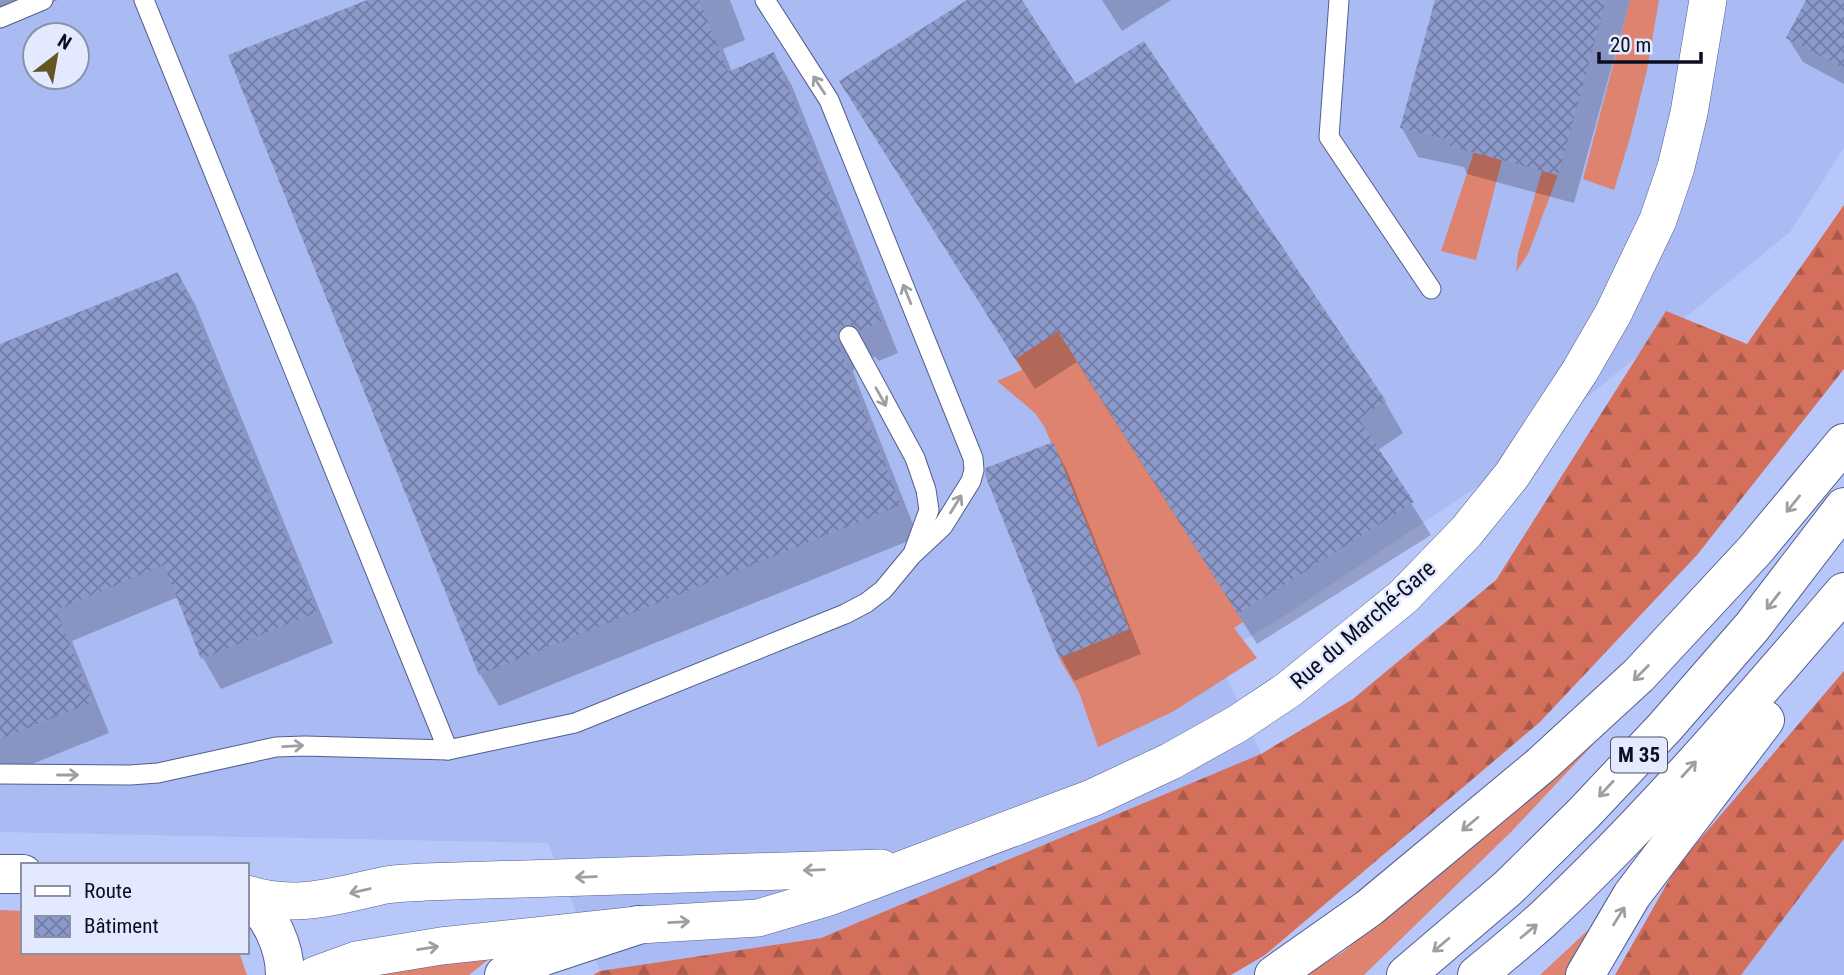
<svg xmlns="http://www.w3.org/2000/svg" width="1844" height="975" viewBox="0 0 1844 975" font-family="'Roboto Condensed',sans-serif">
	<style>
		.built { fill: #aabaf3; fill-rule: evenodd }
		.grass { fill: #de8370 }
		.forest { fill: url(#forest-firs) }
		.shadow { fill: #0003 }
		.building { fill: url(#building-cross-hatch) }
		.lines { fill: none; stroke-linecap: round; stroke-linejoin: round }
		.lane-casing { stroke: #535e8b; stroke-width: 21 }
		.street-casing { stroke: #535e8b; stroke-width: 38 }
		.secondary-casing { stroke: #535e8b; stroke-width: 40 }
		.highway-casing { stroke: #535e8b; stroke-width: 40 }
		.lane { stroke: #fff; stroke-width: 19 }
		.street { stroke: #fff; stroke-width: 37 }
		.secondary { stroke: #fff; stroke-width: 38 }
		.highway { stroke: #fff; stroke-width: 38 }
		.oneway { stroke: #9d9fa5 }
		.labels { text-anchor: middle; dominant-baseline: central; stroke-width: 5; stroke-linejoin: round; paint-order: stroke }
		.shield { fill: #e3e9fe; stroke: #4b5062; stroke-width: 2 }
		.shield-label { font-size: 21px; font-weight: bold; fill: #0a0e1f }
		.street-label { font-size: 23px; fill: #0a0e1f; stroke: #e3e9fe }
	</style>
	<defs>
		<pattern id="forest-firs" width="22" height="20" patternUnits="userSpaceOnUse" patternTransform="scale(1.75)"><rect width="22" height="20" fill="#d46f5c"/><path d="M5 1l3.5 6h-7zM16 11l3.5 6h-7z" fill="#aa5a4b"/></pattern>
		<pattern id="building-cross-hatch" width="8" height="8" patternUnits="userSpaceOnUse" patternTransform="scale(1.75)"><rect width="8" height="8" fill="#8c9acb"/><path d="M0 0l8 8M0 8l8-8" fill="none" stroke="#717ca4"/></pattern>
	</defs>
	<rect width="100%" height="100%" fill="#b8c7fa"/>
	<g class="built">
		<path d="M0 0H1844V148L1790 232 1478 486 1281 618 1214 658 1228 680 1261 754 821 938 600 971 548 843 0 832ZM35 35H77V77H35Z"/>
		<polygon points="1844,839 1844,975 1741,975 1830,857"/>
	</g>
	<g class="grass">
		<polygon points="1630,0 1659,0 1647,70 1630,138 1614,190 1583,179"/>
		<polygon points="1474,152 1502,160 1476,260 1441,251"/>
		<polygon points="1542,171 1558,175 1528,254 1516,272 1518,253"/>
		<polygon points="1058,331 1243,622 1234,628 1257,658 1174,711 1098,747 1079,692 1059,658 1129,629 1044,426 1035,413 997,381 1022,370 1015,359"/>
		<polygon points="1602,735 1512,831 1364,975 1305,975 1343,952"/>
		<polygon points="0,910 23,911 23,952 239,952 247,975 0,975"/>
		<polygon points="1587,931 1589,932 1574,975 1540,975"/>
		<polygon points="489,959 469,975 371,975 441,961"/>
	</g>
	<g class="forest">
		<polygon points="1844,205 1844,369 1697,555 1540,722 1265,955 1231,975 593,975 600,971 821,938 1261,754 1353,699 1496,580 1666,311 1747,344"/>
		<polygon points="1844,671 1844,839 1830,857 1741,975 1615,975 1677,866"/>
	</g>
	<g class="shadow">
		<polygon points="0,0 58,0 0,23"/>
		<polygon points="371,0 730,0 745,40 723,49 732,72 774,54 792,86 898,353 879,361 875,357 862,356 856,362 853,372 918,537 499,706 480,674"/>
		<polygon points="971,0 1020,0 1076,86 1385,402 1403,433 1378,450 1431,535 1257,644 1077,362 1035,389 860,113"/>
		<polygon points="1102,0 1171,0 1122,31"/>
		<polygon points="1436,0 1630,0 1574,203 1467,174 1464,167 1418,157 1402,128"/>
		<polygon points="1808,0 1844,0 1844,84 1803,62 1788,38"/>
		<polygon points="178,274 195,304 333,643 221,689 203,658 178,597 72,641 109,733 0,777 0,346"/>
		<polygon points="1052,444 1066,468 1141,654 1074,681 1061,657 987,475"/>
	</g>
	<g class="building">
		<polygon points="367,0 699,0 728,72 774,52 882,321 860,330 855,325 844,325 838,330 836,339 901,505 479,675 228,55"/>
		<polygon points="967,0 1022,0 1076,84 1144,41 1386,401 1359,419 1414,502 1238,614 1058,331 1015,359 839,81"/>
		<polygon points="1435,0 1606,0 1558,175 1449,146 1451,140 1400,128"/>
		<polygon points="1806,0 1844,0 1844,68 1786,38"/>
		<polygon points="178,272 317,612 201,659 164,565 56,610 93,702 0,739 0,344"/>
		<polygon points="1053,442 1129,629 1059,658 985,475 986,468"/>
	</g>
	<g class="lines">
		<g class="lane-casing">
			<g id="lane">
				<polyline points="144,0 448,750"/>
				<polyline points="1339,0 1329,137 1431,289"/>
				<polyline points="0,18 43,0"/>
				<polyline points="849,336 915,458 926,490 929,510 914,551"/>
				<polyline points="0,774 130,775 158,773 276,747 305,746 448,750 575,723 845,614 866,603 883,590 912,555 943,526 971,481 974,470 973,458 829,100 765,0"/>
			</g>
		</g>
		<g class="street-casing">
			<g id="street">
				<path d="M247 894C295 910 339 895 386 885 399 883 412 883 424 882L881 868"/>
				<polyline points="315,975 356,960 441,946 638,925 758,918 829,897 1092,798 1171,761 1237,724 1288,690 1403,597 1466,532 1512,475 1580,371 1613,314 1658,220 1676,167 1689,113 1708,0"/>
			</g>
		</g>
		<g class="secondary-casing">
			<g id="secondary">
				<polyline points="0,874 23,874"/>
				<path d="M247 897C270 913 285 947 285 975"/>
			</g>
		</g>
		<g class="highway-casing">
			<g id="highway">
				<polyline points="504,975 544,956 638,925"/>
				<polyline points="1274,975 1369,908 1541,765 1639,675 1755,550 1844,443"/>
				<polyline points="1406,975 1508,888 1584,813 1665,727 1752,627 1844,507"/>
				<path d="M1477 975C1499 957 1521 939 1542 920 1651 818 1747 705 1844 592"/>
				<polyline points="1585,975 1632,895 1765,720"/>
			</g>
		</g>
		<use href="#lane" class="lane"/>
		<use href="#street" class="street"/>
		<use href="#secondary" class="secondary"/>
		<use href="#highway" class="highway"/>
	</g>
	<defs><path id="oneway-shaft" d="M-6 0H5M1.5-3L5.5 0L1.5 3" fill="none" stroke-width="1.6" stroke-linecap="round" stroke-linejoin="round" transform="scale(1.75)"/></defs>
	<g class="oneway">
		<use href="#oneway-shaft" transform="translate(819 85) rotate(-123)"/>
		<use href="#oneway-shaft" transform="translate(907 294) rotate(-112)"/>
		<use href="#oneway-shaft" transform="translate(881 397) rotate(61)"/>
		<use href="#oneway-shaft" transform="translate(956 504) rotate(-58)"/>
		<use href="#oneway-shaft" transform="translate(1793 504) rotate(129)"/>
		<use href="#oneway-shaft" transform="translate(1773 601) rotate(128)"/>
		<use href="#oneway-shaft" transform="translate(1641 673) rotate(135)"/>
		<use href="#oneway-shaft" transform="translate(293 746) rotate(-3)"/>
		<use href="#oneway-shaft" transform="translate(1689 769) rotate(-48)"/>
		<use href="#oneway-shaft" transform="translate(68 775)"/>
		<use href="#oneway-shaft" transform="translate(1606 789) rotate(133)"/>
		<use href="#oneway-shaft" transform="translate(1470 824) rotate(140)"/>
		<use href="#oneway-shaft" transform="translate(814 870) rotate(178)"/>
		<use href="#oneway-shaft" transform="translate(586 877) rotate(178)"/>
		<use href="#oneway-shaft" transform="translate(360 891) rotate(167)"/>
		<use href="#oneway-shaft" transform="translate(1619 916) rotate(-58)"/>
		<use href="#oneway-shaft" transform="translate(679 922) rotate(-3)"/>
		<use href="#oneway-shaft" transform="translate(1529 931) rotate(-40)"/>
		<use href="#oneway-shaft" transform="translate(1441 945) rotate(140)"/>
		<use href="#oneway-shaft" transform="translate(428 948) rotate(-9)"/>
	</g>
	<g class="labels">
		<rect class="shield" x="1611" y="737.5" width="56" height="35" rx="5"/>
		<g class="shield-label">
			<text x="1639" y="755">M 35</text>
		</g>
		<g class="street-label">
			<text transform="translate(1363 625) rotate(-41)">Rue du Marché-Gare</text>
		</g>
	</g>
	<rect x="21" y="863" width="228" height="91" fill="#e3e9fe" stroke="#8c91a5" stroke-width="2"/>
	<rect x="35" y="886" width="35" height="10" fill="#ffffff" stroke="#8c91a5" stroke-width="2"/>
	<text x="84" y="898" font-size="21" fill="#0a0e1f">Route</text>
	<rect x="35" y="916" width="35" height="21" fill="url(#building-cross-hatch)" stroke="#8c91a5" stroke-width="2"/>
	<text x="84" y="933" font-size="21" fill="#0a0e1f">Bâtiment</text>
	<g transform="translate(56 56) rotate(31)"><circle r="33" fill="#e3e9fe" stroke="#8c91a5" stroke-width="2"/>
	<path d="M0-5L12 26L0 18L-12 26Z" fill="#655523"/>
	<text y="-10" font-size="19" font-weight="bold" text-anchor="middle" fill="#0a0e1f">N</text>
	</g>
	<path d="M1599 52v10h102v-10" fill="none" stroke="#0a0e1f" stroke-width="3.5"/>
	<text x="1610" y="52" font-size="21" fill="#0a0e1f" stroke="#e3e9fe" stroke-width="5" paint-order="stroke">20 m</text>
</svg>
